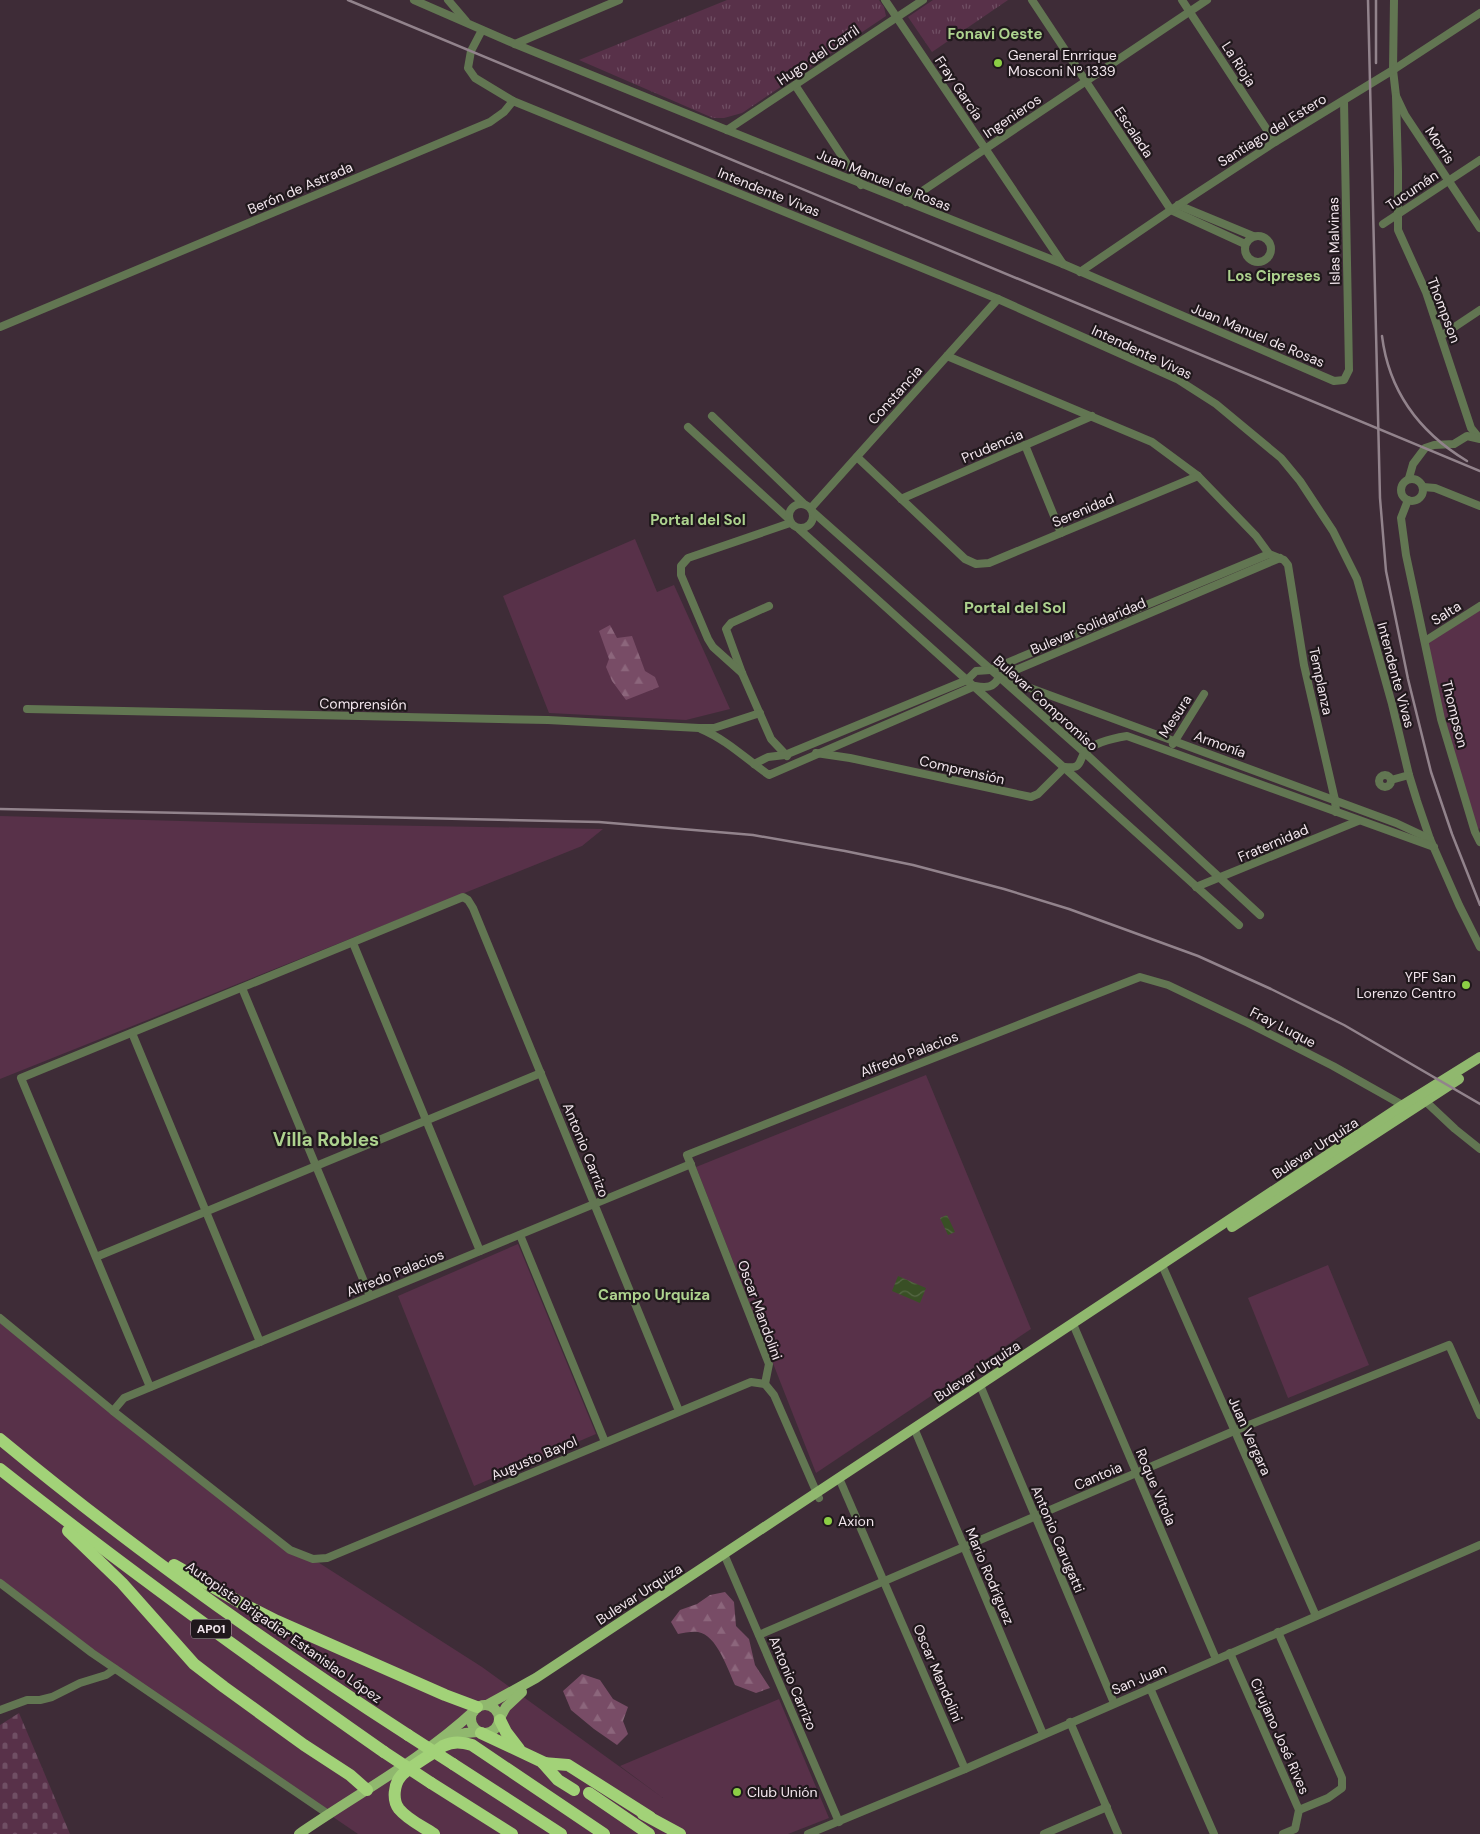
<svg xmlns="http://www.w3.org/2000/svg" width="1480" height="1834" viewBox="0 0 1480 1834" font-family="'DM Sans',sans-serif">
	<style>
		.grass { fill: #583149 }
		.forest { fill: url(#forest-firs) }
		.cemetery { fill: url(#cemetery-stones) }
		.park { fill: url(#park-tufts) }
		.water { fill: url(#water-waves) }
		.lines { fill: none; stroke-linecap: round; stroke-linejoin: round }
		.minor { stroke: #627652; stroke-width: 8 }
		.major { stroke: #90b86e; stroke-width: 10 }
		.highway { stroke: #a2d278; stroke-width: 12 }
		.rail { stroke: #92838c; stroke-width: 2.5 }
		.highway-bridge { stroke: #a2d278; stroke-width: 12 }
		.poi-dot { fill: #8cce45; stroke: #20181c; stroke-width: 2 }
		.labels { text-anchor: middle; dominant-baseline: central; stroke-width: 4.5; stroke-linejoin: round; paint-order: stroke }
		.shield { fill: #20181c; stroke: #b3a8ae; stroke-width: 1 }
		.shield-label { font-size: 12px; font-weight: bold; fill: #f2e6ed }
		.street-label { font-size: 14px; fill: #f2e6ed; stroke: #20181c }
		.poi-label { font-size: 14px; fill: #f2e6ed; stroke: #20181c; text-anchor: start }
		.neighbourhood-label { font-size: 15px; font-weight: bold; fill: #add28e; stroke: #20181c }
		.quarter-label { font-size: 16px; font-weight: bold; fill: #add28e; stroke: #20181c }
		.district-label { font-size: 19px; font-weight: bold; fill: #add28e; stroke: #20181c }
	</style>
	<defs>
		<pattern id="forest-firs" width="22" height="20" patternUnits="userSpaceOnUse" patternTransform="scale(1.25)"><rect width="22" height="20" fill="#784c66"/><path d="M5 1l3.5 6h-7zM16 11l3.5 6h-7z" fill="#8c667c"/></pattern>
		<pattern id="cemetery-stones" width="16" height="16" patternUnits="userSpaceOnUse" patternTransform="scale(1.25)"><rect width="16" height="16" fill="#583149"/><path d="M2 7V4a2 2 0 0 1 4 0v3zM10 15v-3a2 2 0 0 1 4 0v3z" fill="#704f64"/></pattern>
		<pattern id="park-tufts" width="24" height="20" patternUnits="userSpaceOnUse" patternTransform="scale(1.25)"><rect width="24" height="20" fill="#583149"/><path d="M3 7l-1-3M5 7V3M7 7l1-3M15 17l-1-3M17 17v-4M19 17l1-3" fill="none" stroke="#704f64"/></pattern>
		<pattern id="water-waves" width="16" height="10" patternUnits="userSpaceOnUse" patternTransform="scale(1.25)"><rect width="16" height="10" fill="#394f25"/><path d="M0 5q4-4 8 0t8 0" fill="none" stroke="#566845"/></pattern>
	</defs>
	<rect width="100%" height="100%" fill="#3e2c37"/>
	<g class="grass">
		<polygon points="635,539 657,592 674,585 730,709 686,720 549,713 503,596"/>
		<polygon points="1480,606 1480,828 1475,832 1441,719 1425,641"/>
		<polygon points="0,816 254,823 603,829 582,846 0,1079"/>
		<polygon points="926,1075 1031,1329 816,1473 696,1167"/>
		<polygon points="518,1244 596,1434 474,1486 398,1296"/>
		<polygon points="1328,1265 1369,1365 1288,1398 1248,1298"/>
		<polygon points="0,1318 290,1550 313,1559 482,1667 663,1798 620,1766 779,1699 829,1818 788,1834 358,1834 92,1653 0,1583"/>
	</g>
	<g class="forest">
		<polygon points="610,625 617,638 632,636 645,671 655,677 659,687 626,700 612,681 606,667 609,659 599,631"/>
		<path d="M725 1592 734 1602 736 1626 749 1639 755 1665 770 1688 756 1693 735 1685C728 1670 717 1635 698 1632 692 1631 684 1633 678 1634L671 1622 680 1610 697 1604 710 1595Z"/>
		<polygon points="582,1674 600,1680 613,1699 628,1707 623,1721 628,1734 617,1745 594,1729 571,1710 563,1691"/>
	</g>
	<polygon class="cemetery" points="19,1713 70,1834 0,1834 0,1725"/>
	<g class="park">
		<polygon points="727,0 879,0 884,7 886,16 742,113 724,118 713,118 579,60"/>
		<polygon points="933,0 1008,0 932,52 908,17"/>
	</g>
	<g class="water">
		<polygon points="947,1215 955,1232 948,1235 940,1218"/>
		<polygon points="898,1276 926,1288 920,1303 892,1291"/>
	</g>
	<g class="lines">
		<g class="minor">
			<polyline points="414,0 515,44 727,130 1063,264 1334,381 1344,380 1349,370 1344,101"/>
			<polyline points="448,0 466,21"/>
			<polyline points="885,0 1063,264"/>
			<polyline points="1032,0 1171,210 1245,244"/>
			<polyline points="1182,0 1275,142"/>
			<polyline points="1394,0 1393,70 1396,96 1405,115 1480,228"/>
			<polyline points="482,30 471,51 468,68 475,78 513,101 998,299 1177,379 1216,404 1281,458 1300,481 1333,531 1357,579 1392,704 1409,775 1417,801 1430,839 1459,905 1480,947"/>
			<polyline points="515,44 619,0"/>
			<polyline points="795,85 861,185"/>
			<polyline points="1396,96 1398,171 1398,230 1426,292 1471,428 1479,438"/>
			<polyline points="727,130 923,0"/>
			<polyline points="906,202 1207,0"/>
			<polyline points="1178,205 1253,236"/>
			<polyline points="1383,224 1480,160"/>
			<circle cx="1258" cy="249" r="13"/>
			<polyline points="1080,272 1171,210 1275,142 1393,70 1480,13"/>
			<polyline points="0,327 490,122 504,112 513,101"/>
			<polyline points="1441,336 1480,310"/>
			<polyline points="947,356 1152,442 1198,476 1256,536 1269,554 1284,560 1288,565 1304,665 1335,800 1336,812"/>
			<polyline points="712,416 804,504"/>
			<polyline points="688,427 789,519"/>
			<polyline points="1025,445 1061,533"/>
			<polyline points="857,457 965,559 976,564 989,563 1198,476"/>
			<polyline points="1409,478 1413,464 1425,448 1434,445 1454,444 1467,436 1480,439"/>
			<circle cx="1412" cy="490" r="11"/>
			<polyline points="1423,487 1435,488 1480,506"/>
			<polyline points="901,499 1092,416"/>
			<polyline points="1408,500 1401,518 1406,555 1441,719 1475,832 1480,842"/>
			<circle cx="801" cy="516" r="12"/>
			<polyline points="811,508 998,299"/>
			<polyline points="813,512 1085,753 1260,915"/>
			<polyline points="799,529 1239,925"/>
			<polyline points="769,606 731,623 726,629 742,673 771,739 787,756"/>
			<polyline points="1425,641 1480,606"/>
			<polyline points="742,673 713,647 708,639 681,575 681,566 688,558 790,523"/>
			<polyline points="1003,678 1396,823 1430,839"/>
			<polyline points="27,709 548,720 699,728 714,728 760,713"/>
			<path d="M701 729C727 740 746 759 769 775L975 686C986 688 994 688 999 677L1280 558"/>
			<polyline points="1173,744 1204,694"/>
			<path d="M816 753 850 758 1031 797 1038 794 1065 767C1083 769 1078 761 1085 752 1095 742 1114 738 1127 736L1434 847"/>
			<polyline points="754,764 768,757 785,755 967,680 976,671 990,670 1269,554"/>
			<circle cx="1385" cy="781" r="6"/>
			<polyline points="1391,780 1409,775"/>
			<polyline points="1196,887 1358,821"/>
			<polyline points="353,943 480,1251"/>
			<polyline points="242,988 370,1296"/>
			<polyline points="132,1033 260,1342"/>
			<polyline points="1422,1098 1455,1129 1480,1149"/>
			<polyline points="520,1235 605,1442"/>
			<polyline points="96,1257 541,1073"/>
			<polyline points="1162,1265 1316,1616"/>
			<polyline points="0,1318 113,1411 290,1550 313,1559 327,1558 751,1382 765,1384"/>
			<polyline points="1073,1324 1216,1659"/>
			<polyline points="980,1385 1114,1703"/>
			<polyline points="150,1387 21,1078 463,897 468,900 473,908 679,1411"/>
			<polyline points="113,1411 124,1398 691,1164"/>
			<polyline points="914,1428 1043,1734"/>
			<polyline points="839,1478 965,1769"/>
			<polyline points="819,1498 774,1395 765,1384 769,1364 687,1155 1140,977 1168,985 1248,1023 1333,1066 1406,1107"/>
			<polyline points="724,1554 839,1822"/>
			<polyline points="0,1583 92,1653 328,1814"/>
			<polyline points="1278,1632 1342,1778 1342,1788 1328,1798 1299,1810"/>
			<polyline points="759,1635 1234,1431 1449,1345 1480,1415"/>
			<polyline points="1230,1653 1299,1810 1295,1829 1283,1834"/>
			<polyline points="1150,1688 1214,1834"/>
			<polyline points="0,1710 27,1700 40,1700 52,1697 80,1683 106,1675 115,1669"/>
			<polyline points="1070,1722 1118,1834"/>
			<polyline points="808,1834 965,1769 1480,1545"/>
			<polyline points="1044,1834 1107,1807"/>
		</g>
		<g class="major">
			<polyline points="1232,1227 1459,1079"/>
			<circle cx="485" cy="1719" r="14"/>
			<polyline points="487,1705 536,1678 1403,1105 1480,1057"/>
			<polyline points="500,1718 506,1707 522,1692"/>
			<polyline points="446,1738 465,1733 478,1732"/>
			<path d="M299 1834C357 1794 421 1760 474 1711"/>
		</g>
		<g class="highway">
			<path d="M0 1439C129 1546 267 1644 408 1735"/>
			<path d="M0 1469C125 1568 254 1661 384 1752"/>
			<polyline points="68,1531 122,1583 194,1664 224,1687 304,1745 350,1775 367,1790"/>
			<polyline points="174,1565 241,1603 277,1621 445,1695 477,1707"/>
			<polyline points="500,1720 506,1732 519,1749"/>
			<polyline points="481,1733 549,1765"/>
			<polyline points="543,1763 568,1765 650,1817"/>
			<polyline points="543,1763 558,1780 574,1790"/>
			<polyline points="453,1764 561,1834"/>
			<polyline points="431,1783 512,1834"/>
			<polyline points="589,1793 649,1834"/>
			<polyline points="643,1814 680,1834"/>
			<path d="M434 1834C422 1826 408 1820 399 1809 392 1800 394 1784 401 1776 409 1767 433 1754 443 1746 454 1741 461 1742 472 1745L604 1834"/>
		</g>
		<g class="rail">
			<polyline points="348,0 1480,471"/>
			<polyline points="1368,0 1380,498 1386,571 1408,679 1431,772 1452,834 1480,905"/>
			<polyline points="1376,0 1376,63"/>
			<path d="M1382 336C1389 392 1419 432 1467 461"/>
			<polyline points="0,809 599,822 753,835 845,851 913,865 1004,889 1069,909 1198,956 1271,989 1344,1025 1480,1104"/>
		</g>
		<g class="highway-bridge">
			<polyline points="408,1735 453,1764"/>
			<polyline points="384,1752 431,1783"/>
		</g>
	</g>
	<g class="poi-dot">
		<circle cx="998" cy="63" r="5"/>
		<circle cx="1466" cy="985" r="5"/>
		<circle cx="828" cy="1521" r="5"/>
		<circle cx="737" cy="1792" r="5"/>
	</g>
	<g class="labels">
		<rect class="shield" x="191" y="1619.5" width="40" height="19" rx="4"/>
		<g class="shield-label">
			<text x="211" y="1629">AP01</text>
		</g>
		<g class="street-label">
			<text transform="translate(818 55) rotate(-34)">Hugo del Carril</text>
			<text transform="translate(1239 64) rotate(57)">La Rioja</text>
			<text transform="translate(959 88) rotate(56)">Fray García</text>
			<text transform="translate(1012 116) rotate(-34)">Ingenieros</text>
			<text transform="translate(1272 130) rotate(-32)">Santiago del Estero</text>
			<text transform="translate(1134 132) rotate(56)">Escalada</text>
			<text transform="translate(1440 145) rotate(56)">Morris</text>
			<text transform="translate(884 180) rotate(22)">Juan Manuel de Rosas</text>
			<text transform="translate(300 188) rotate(-23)">Berón de Astrada</text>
			<text transform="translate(1412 190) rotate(-34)">Tucumán</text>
			<text transform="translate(769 192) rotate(22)">Intendente Vivas</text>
			<text transform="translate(1334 241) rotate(-91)">Islas Malvinas</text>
			<text transform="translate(1444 310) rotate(69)">Thompson</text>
			<text transform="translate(1258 335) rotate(23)">Juan Manuel de Rosas</text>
			<text transform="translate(1142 352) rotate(25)">Intendente Vivas</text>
			<text transform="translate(895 395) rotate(-48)">Constancia</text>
			<text transform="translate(992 446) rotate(-23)">Prudencia</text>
			<text transform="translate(1083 510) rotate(-23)">Serenidad</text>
			<text transform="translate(1446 613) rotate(-32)">Salta</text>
			<text transform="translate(1088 626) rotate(-23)">Bulevar Solidaridad</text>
			<text transform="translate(1396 675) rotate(75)">Intendente Vivas</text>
			<text transform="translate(1321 681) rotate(78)">Templanza</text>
			<text transform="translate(1046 703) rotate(42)">Bulevar Compromiso</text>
			<text transform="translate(363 704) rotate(1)">Comprensión</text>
			<text transform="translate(1455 714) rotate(76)">Thompson</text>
			<text transform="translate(1175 716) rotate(-57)">Mesura</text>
			<text transform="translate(1220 744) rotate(20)">Armonía</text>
			<text transform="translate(962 770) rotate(13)">Comprensión</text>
			<text transform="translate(1273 843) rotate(-23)">Fraternidad</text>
			<text transform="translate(1283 1027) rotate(27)">Fray Luque</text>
			<text transform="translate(909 1054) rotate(-21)">Alfredo Palacios</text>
			<text transform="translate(1315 1148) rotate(-33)">Bulevar Urquiza</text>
			<text transform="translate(586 1150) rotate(68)">Antonio Carrizo</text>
			<text transform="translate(395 1273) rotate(-22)">Alfredo Palacios</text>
			<text transform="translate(760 1310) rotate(70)">Oscar Mandolini</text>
			<text transform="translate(977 1371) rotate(-33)">Bulevar Urquiza</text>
			<text transform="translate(1250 1436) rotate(66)">Juan Vergara</text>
			<text transform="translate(534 1458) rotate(-23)">Augusto Bayol</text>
			<text transform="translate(1098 1476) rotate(-23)">Cantoia</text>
			<text transform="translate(1156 1487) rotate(67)">Roque Vitola</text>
			<text transform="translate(1058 1539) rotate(67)">Antonio Carugatti</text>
			<text transform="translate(990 1576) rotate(67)">Mario Rodríguez</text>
			<text transform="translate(639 1594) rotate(-33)">Bulevar Urquiza</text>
			<text transform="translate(284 1632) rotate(35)">Autopista Brigadier Estanislao López</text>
			<text transform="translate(938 1673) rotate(67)">Oscar Mandolini</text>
			<text transform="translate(1139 1679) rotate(-23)">San Juan</text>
			<text transform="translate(793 1683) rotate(67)">Antonio Carrizo</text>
			<text transform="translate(1280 1736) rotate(66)">Cirujano José Rives</text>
		</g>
		<g class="poi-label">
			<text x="1008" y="55">General Enrrique<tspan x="1008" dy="16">Mosconi Nº 1339</tspan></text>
			<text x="1456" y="977" text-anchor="end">YPF San<tspan x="1456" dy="16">Lorenzo Centro</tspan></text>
			<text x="838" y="1521">Axion</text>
			<text x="747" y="1792">Club Unión</text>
		</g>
		<g class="neighbourhood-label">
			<text x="995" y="34">Fonavi Oeste</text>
			<text x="1274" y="276">Los Cipreses</text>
			<text x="698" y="520">Portal del Sol</text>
			<text x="654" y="1295">Campo Urquiza</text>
		</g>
		<g class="quarter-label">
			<text x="1015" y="607">Portal del Sol</text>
		</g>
		<g class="district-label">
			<text x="326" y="1139">Villa Robles</text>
		</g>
	</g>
</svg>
